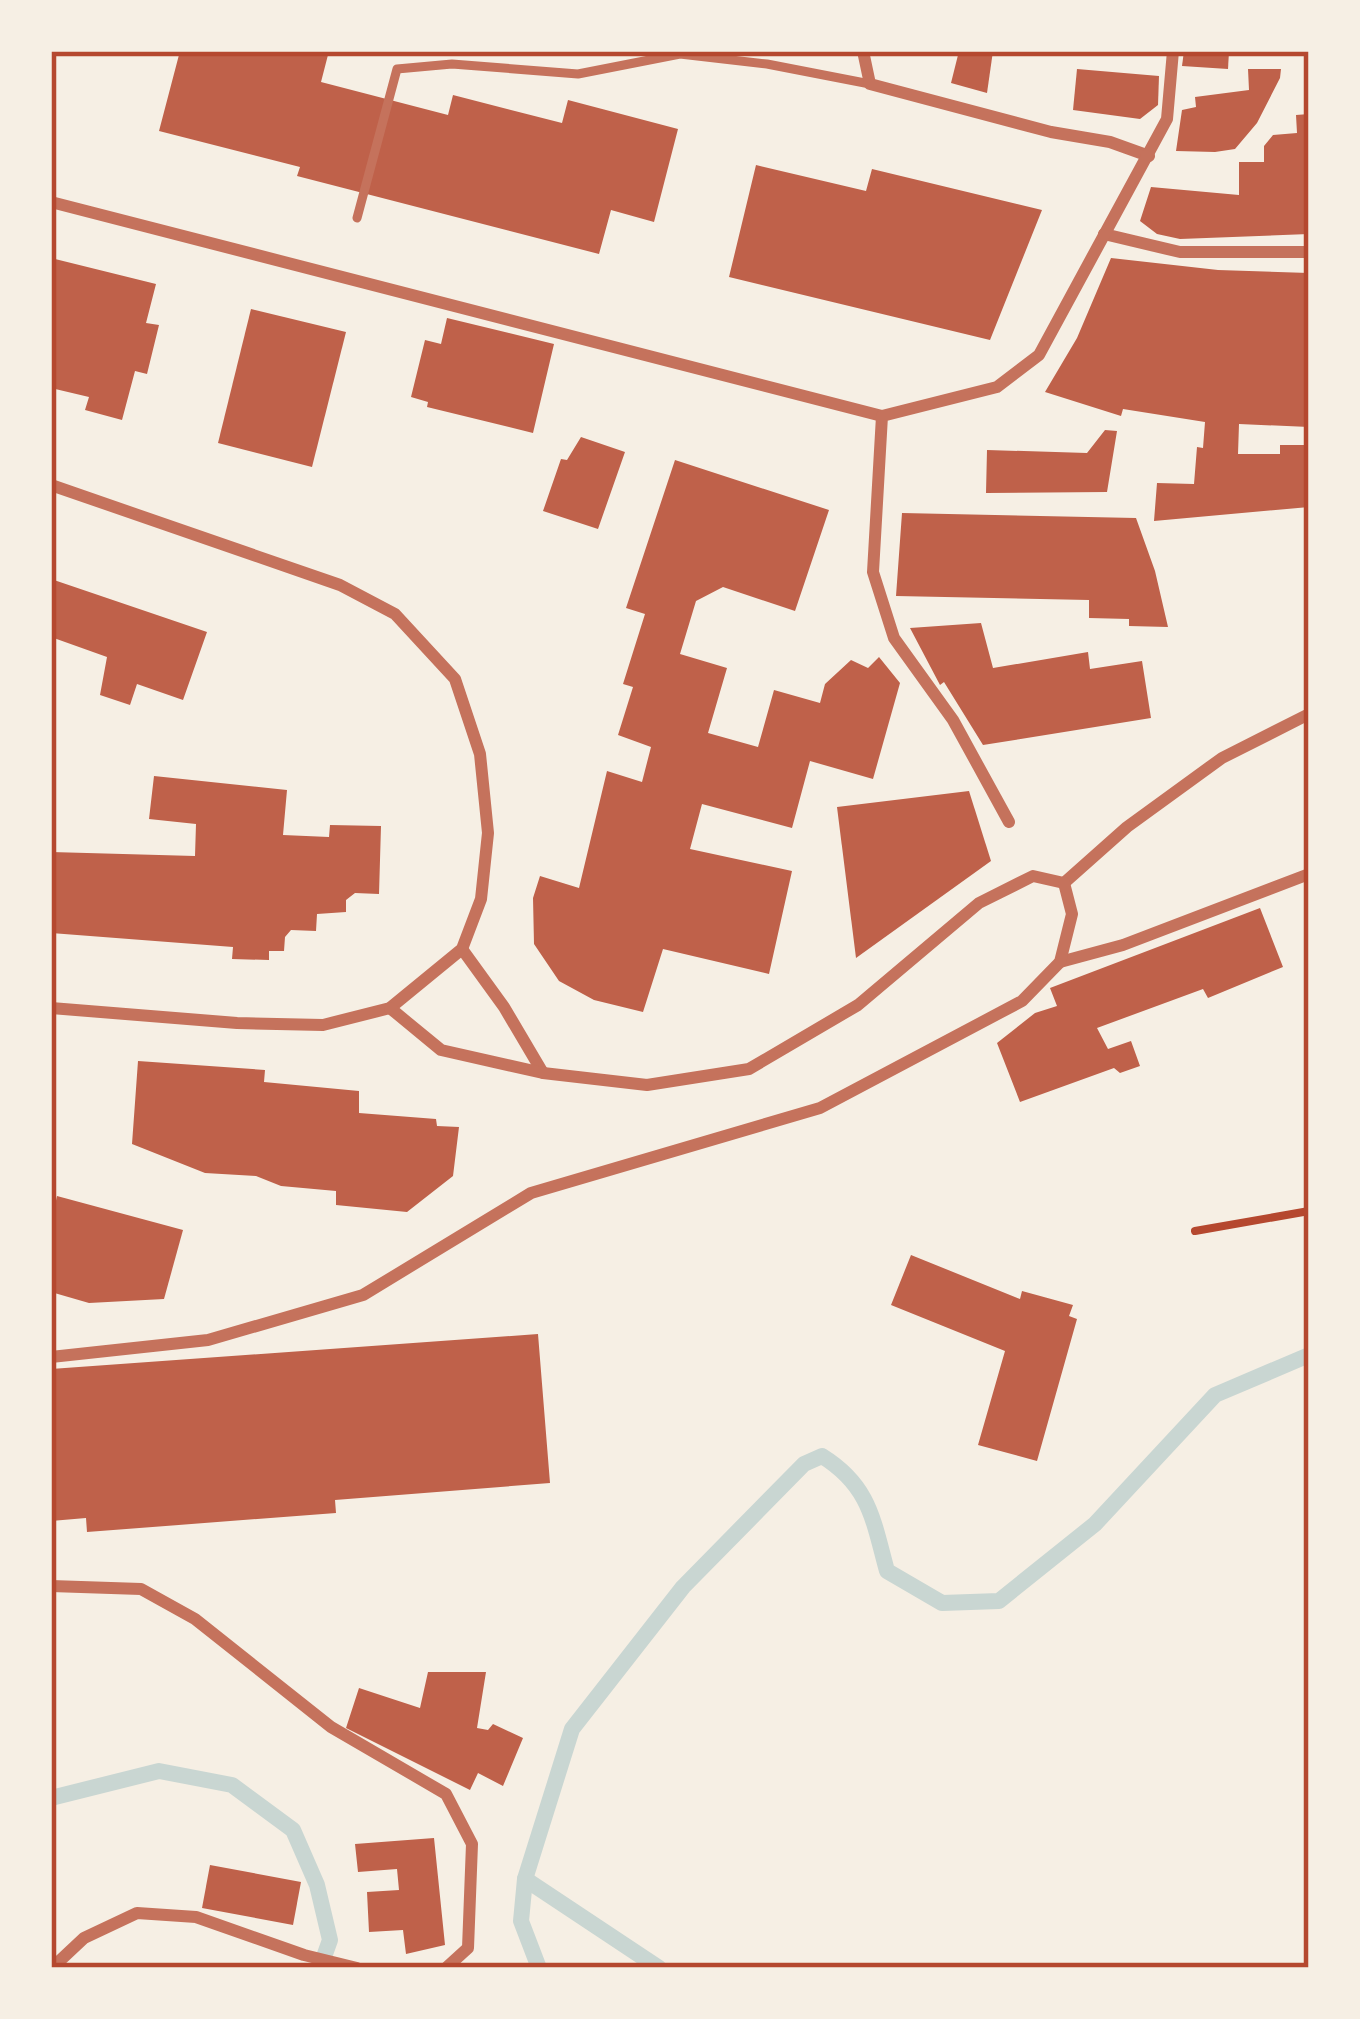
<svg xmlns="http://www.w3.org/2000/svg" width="1360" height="2019" viewBox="0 0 1360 2019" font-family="Quicksand,sans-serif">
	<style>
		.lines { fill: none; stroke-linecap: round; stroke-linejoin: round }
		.stream { stroke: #c9d6d2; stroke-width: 16 }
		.building { fill: #bf614a }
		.path { stroke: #b5482f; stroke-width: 8 }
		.service { stroke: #c5725c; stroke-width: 9 }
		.minor { stroke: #c5725c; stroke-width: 12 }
		.neatline { fill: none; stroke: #b5482f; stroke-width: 4.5 }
	</style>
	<rect width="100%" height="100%" fill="#f6efe4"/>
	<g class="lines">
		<g class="stream">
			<polyline points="51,1798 159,1771 232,1785 293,1830 317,1885 330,1940 320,1968"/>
			<polyline points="525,1879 659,1968"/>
			<path d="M539 1968 521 1921 525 1879 572 1729 683 1587 804 1464 822 1456C870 1486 873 1520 887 1571L942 1603 999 1601 1095 1524 1215 1395 1309 1355"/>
		</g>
	</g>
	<g class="building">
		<polygon points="180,51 329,51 321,82 448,115 453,95 562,123 568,100 678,129 654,222 611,210 599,254 297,176 300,167 159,131"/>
		<polygon points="959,51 993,51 987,93 951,83"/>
		<polygon points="1184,51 1229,51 1228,69 1182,66"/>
		<polygon points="1077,69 1159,76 1158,105 1140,119 1073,110"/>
		<polygon points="1248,69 1281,69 1280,78 1257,123 1235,149 1215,152 1176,151 1182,110 1196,107 1195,97 1249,90"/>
		<polygon points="1309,114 1309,234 1180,239 1157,234 1140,221 1151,187 1239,195 1239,162 1264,162 1264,146 1273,135 1297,133 1296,115"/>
		<polygon points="756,165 866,191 872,169 1042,210 990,340 729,277"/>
		<polygon points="51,258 156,284 146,323 159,325 147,374 135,371 122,420 85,410 89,397 51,388"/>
		<polygon points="1111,258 1218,270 1309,273 1309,427 1239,424 1238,454 1280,454 1280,445 1309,445 1309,507 1154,521 1157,483 1194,484 1197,447 1203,448 1205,422 1123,409 1121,416 1045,392 1077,338"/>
		<polygon points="251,309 346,332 312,467 218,443"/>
		<polygon points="447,318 554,344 533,433 427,407 428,402 411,397 425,340 441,344"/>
		<polygon points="1105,430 1117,431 1107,492 986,493 987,450 1087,453"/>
		<polygon points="581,437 625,452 598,529 543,511 561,459 567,460"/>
		<polygon points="675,460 829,510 795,611 723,587 696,601 680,654 727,668 708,733 758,747 774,690 820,703 825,684 851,660 868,668 879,657 900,683 873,779 810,761 792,828 702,804 690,849 792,871 769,974 663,949 643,1012 594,1000 559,981 534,944 533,898 540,876 579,888 607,771 642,782 651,747 618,735 633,687 623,684 645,614 626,608"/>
		<polygon points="902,513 1136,518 1155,571 1168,627 1129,626 1129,619 1089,618 1089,600 896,596"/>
		<polygon points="51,579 207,632 183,700 137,684 130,705 100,695 107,657 51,637"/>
		<polygon points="981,623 993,668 1088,652 1090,669 1142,661 1151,718 983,745 944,682 940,685 910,628"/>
		<polygon points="154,776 287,790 283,835 329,837 330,825 381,826 379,894 355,893 346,900 346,912 317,914 316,931 291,930 285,937 284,951 269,951 269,960 232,959 233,947 51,933 51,852 195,856 196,824 149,819"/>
		<polygon points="969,791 991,861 856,958 837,807"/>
		<polygon points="1260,908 1283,967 1208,998 1203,989 1097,1028 1108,1049 1131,1041 1140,1066 1120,1073 1114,1068 1020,1102 997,1043 1035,1013 1057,1006 1050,988"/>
		<polygon points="138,1061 265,1070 264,1082 359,1091 359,1113 436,1119 437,1126 459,1127 453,1176 407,1212 336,1205 336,1191 281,1186 256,1176 205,1173 132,1144"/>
		<polygon points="57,1196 183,1230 164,1299 89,1303 51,1292 51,1223"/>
		<polygon points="911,1255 1020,1299 1022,1291 1073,1305 1069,1316 1077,1319 1037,1461 978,1445 1005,1351 891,1305"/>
		<polygon points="538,1334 550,1483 335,1500 336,1513 87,1532 86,1518 51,1521 51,1369"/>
		<polygon points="428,1672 486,1672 477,1728 488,1730 493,1724 523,1738 503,1786 478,1773 470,1790 346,1728 359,1688 420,1708"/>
		<polygon points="434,1838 445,1945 406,1954 403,1930 369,1932 367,1892 399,1890 397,1869 358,1872 355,1844"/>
		<polygon points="210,1865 301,1882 293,1925 202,1908"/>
	</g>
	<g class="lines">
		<polyline class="path" points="1195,1231 1309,1211"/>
		<polyline class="service" points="357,218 397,69 452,64 578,74 680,54 767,64 870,84"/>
		<g class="minor">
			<polyline points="863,51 870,84 1051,132 1110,142 1149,156"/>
			<polyline points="51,202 882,416"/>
			<polyline points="1104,234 1180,252 1309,252"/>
			<polyline points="51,485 340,585 395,614 455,679 480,754 488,833 481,899 462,949 390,1008 323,1025 237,1023 51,1008"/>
			<polyline points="1009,822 953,720 894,638 873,572 882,416 997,387 1039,355 1167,119 1173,51"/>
			<polyline points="1064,883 1127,827 1222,758 1309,714"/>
			<polyline points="462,949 504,1007 543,1073"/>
			<polyline points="1060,962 1123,945 1309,874"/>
			<polyline points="390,1008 441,1050 543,1073 647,1085 749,1069 858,1005 979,903 1033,876 1064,883"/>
			<polyline points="51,1357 208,1340 363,1295 531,1193 820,1108 1022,1001 1060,962 1072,914 1064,883"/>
			<polyline points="51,1586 141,1589 195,1619 331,1727 446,1794 472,1844 468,1948 446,1968"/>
			<polyline points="52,1968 84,1938 137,1913 196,1917 304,1955 357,1968"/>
		</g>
	</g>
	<rect width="1360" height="2019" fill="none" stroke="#f6efe4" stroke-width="108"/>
	<rect x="54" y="54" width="1252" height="1911" class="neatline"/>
</svg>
